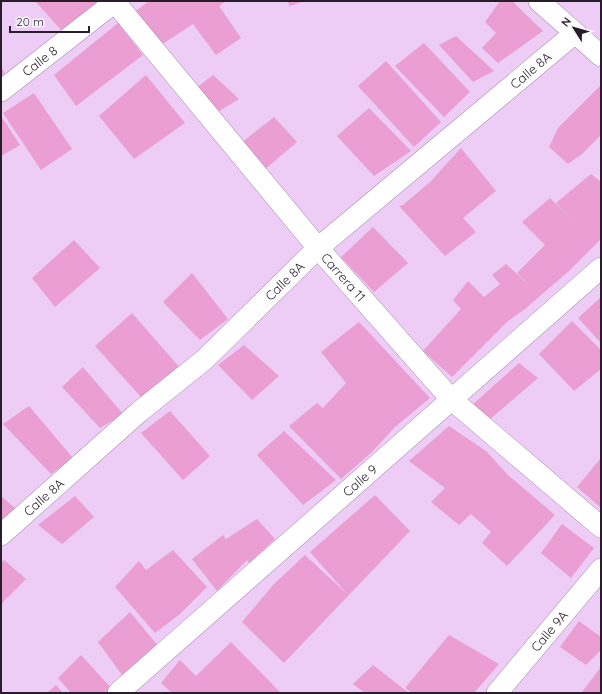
<svg xmlns="http://www.w3.org/2000/svg" width="602" height="694" viewBox="0 0 602 694" font-family="Quicksand,sans-serif">
	<style>
		.building { fill: #ea9ed2 }
		.lines { fill: none; stroke-linecap: round; stroke-linejoin: round }
		.minor-casing { stroke: #a88ab0; stroke-width: 22 }
		.minor { stroke: #fff; stroke-width: 21 }
		.labels { text-anchor: middle; dominant-baseline: central; stroke-width: 3.5; stroke-linejoin: round; paint-order: stroke }
		.street-label { font-size: 13px; fill: #291d2c; stroke: #fdfafe }
	</style>
	<rect width="100%" height="100%" fill="#edcdf6"/>
	<g class="building">
		<polygon points="35,1 95,1 98,4 61,30"/>
		<polygon points="149,1 226,1 219,6 241,38 216,55 193,24 161,45 133,13"/>
		<polygon points="287,1 305,1 290,6"/>
		<polygon points="500,1 512,1 543,31 498,63 482,48 496,33 485,22"/>
		<polygon points="118,23 143,55 76,106 54,75"/>
		<polygon points="456,36 494,71 473,82 439,45"/>
		<polygon points="424,43 470,92 444,117 395,66"/>
		<polygon points="386,61 441,122 414,147 358,86"/>
		<polygon points="1,68 5,73 1,76"/>
		<polygon points="146,75 185,123 134,159 99,116"/>
		<polygon points="213,75 239,99 216,113 195,89"/>
		<polygon points="600,86 601,135 582,154 568,164 549,147 558,128"/>
		<polygon points="34,93 72,149 41,170 3,113"/>
		<polygon points="369,108 411,151 374,176 337,136"/>
		<polygon points="1,116 20,145 1,156"/>
		<polygon points="274,117 297,142 264,170 241,143"/>
		<polygon points="461,148 496,191 463,218 476,232 445,256 399,206 403,205 430,182"/>
		<polygon points="591,174 601,182 601,239 569,271 525,309 508,321 452,377 423,351 461,309 453,300 468,281 484,297 500,284 492,275 506,264 531,287 517,273 545,245 522,222 550,198 572,220 556,203"/>
		<polygon points="373,227 408,263 374,292 341,257"/>
		<polygon points="74,240 100,268 55,307 32,278"/>
		<polygon points="192,273 228,319 200,340 163,302"/>
		<polygon points="601,297 601,343 578,318"/>
		<polygon points="132,313 181,369 141,397 95,346"/>
		<polygon points="572,321 601,350 601,369 574,391 539,354"/>
		<polygon points="359,322 430,398 395,427 372,452 341,479 289,426 317,403 323,408 346,383 321,352"/>
		<polygon points="244,345 279,376 252,400 218,365"/>
		<polygon points="519,363 538,378 488,421 472,405"/>
		<polygon points="83,367 123,414 100,428 62,387"/>
		<polygon points="29,406 73,458 51,474 3,424"/>
		<polygon points="170,411 210,456 183,480 141,433"/>
		<polygon points="449,426 486,451 508,475 555,515 507,566 482,543 491,532 471,514 459,525 431,502 445,488 409,461"/>
		<polygon points="284,431 336,480 303,505 257,455"/>
		<polygon points="601,458 601,506 600,507 577,487"/>
		<polygon points="375,495 410,531 284,663 242,622 273,585 305,555 347,594 310,552"/>
		<polygon points="1,496 16,509 1,522"/>
		<polygon points="75,496 94,517 62,544 38,525"/>
		<polygon points="257,519 275,539 249,563 247,560 217,591 192,559 223,535 226,539"/>
		<polygon points="562,524 594,548 571,578 541,553"/>
		<polygon points="173,550 207,587 180,614 155,633 115,587 139,561 146,570"/>
		<polygon points="4,560 26,579 1,604 1,563"/>
		<polygon points="130,612 159,647 122,675 98,642"/>
		<polygon points="579,621 601,637 601,650 586,665 560,647"/>
		<polygon points="449,635 499,664 474,693 412,693 405,688"/>
		<polygon points="231,642 281,693 172,693 161,683 180,660 196,676"/>
		<polygon points="81,655 112,689 107,693 71,693 58,678"/>
		<polygon points="373,665 409,693 365,693 353,684"/>
		<polygon points="601,667 601,693 583,693 582,692"/>
		<polygon points="56,685 63,693 47,693"/>
	</g>
	<g class="lines">
		<g class="minor-casing">
			<g id="minor">
				<path id="s1" d="M114 1 318 248 451 399 601 527"/>
				<polyline points="539,1 601,56"/>
				<path id="s2" d="M1 91 116 1"/>
				<path id="s3" d="M1 535 139 412 204 360 318 248 575 33"/>
				<path id="s4" d="M118 693 601 268"/>
				<path id="s5" d="M497 693 601 569"/>
			</g>
		</g>
		<use href="#minor" class="minor"/>
	</g>
	<g class="labels">
		<g class="street-label">
			<text stroke="none"><textPath href="#s2" startOffset="49">Calle 8</textPath></text>
			<text stroke="none"><textPath href="#s3" startOffset="705">Calle 8A</textPath></text>
			<text stroke="none"><textPath href="#s1" startOffset="359">Carrera 11</textPath></text>
			<text stroke="none"><textPath href="#s3" startOffset="381">Calle 8A</textPath></text>
			<text stroke="none"><textPath href="#s4" startOffset="322">Calle 9</textPath></text>
			<text stroke="none"><textPath href="#s3" startOffset="57">Calle 8A</textPath></text>
			<text stroke="none"><textPath href="#s5" startOffset="81">Calle 9A</textPath></text>
		</g>
	</g>
	<rect width="602" height="694" fill="none" stroke="#291d2c" stroke-width="4"/>
	<g transform="translate(574 28) rotate(307)" stroke="#fdfafe" stroke-width="3" paint-order="stroke">
	<path d="M0-3L7 15L0 10L-7 15Z" fill="#291d2c"/>
	<text y="-6" font-size="11" font-weight="bold" text-anchor="middle" fill="#291d2c">N</text>
	</g>
	<path d="M10 26v6h79v-6" fill="none" stroke="#291d2c" stroke-width="2"/>
	<text x="16" y="26" font-size="12" fill="#291d2c" stroke="#fdfafe" stroke-width="3" paint-order="stroke">20 m</text>
</svg>
